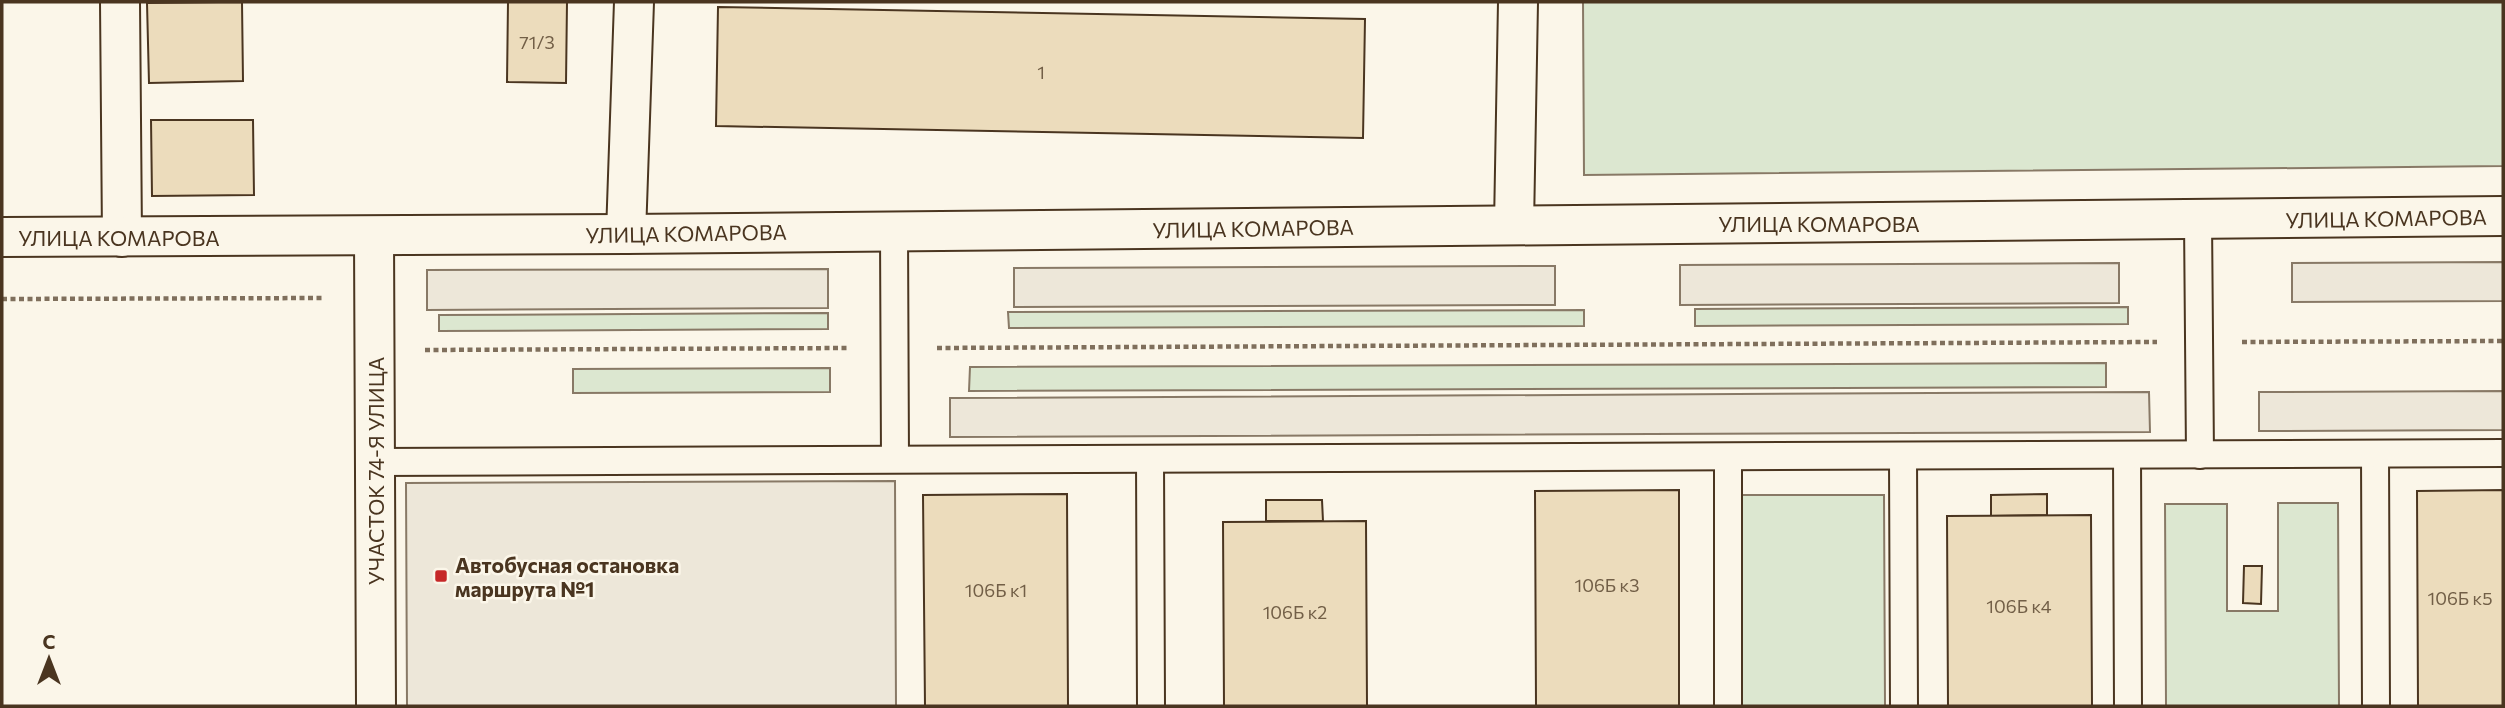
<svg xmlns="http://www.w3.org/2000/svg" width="2505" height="708" viewBox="0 0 2505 708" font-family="Commissioner,sans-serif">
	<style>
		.green { fill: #dce7d0; stroke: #887966; stroke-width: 2 }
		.parking { fill: #ede7d9; stroke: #887966; stroke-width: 2 }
		.building { fill: #ecdcbc; stroke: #4a3520; stroke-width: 2 }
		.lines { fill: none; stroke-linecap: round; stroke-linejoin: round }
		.lane-casing { stroke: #4a3520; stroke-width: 30 }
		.street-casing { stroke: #4a3520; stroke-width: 42 }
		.path { stroke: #7f6f5c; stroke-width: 4.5; stroke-dasharray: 5 3.5; stroke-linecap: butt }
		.lane { stroke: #fbf6e9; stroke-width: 26 }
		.street { stroke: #fbf6e9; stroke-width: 38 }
		.poi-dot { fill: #c62828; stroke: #fbf6e9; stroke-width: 2.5 }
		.labels { text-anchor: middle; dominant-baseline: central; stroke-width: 5; stroke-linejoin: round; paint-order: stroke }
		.number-label { font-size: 18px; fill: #725f47 }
		.street-label { font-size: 21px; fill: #4a3520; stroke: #fbf6e9 }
		.poi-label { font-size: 21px; font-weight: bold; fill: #4a3520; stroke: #fbf6e9; text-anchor: start }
	</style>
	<rect width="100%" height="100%" fill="#fbf6e9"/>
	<g class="green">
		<polygon points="1583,2 2503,2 2503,166 1584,175"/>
		<polygon points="2128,307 2128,324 1695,326 1695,309"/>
		<polygon points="1584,310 1584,326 1009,328 1008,312"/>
		<polygon points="828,313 828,329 439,331 439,315"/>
		<polygon points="2106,363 2106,387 969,391 970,367"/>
		<polygon points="830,368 830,392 573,393 573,369"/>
		<polygon points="1740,495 1884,495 1885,706 1741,706"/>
		<polygon points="2278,503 2338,503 2339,706 2166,706 2165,504 2227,504 2227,611 2278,611"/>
	</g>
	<g class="parking">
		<polygon points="2503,262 2503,301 2292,302 2292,263"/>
		<polygon points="2119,263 2119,303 1680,305 1680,265"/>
		<polygon points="1555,266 1555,305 1014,307 1014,268"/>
		<polygon points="828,269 828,308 427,310 427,270"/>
		<polygon points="2503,391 2503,430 2259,431 2259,392"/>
		<polygon points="2149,392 2150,432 950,437 950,398"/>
		<polygon points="895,481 896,706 407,706 406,483"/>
	</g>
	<g class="building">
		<polygon points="242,2 243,81 149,83 147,3"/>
		<polygon points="508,2 567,2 566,83 507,82"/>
		<polygon points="718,7 1365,19 1363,138 716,126"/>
		<polygon points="151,120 253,120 254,195 152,196"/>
		<polygon points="1679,490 1679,706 1536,706 1535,491"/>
		<polygon points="2503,490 2503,706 2418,706 2417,491"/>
		<polygon points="1067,494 1068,706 925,706 923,495"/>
		<polygon points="2047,494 2047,515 1991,516 1991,495"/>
		<polygon points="1266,500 1322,500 1323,521 1266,521"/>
		<polygon points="2091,515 2092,706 1948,706 1947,516"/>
		<polygon points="1366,521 1367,706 1224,706 1223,522"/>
		<polygon points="2244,566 2262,566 2261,604 2243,603"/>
	</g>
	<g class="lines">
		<g class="lane-casing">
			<g id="lane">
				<polyline points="2198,219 2200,455"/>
				<polyline points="894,231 895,459"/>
				<polyline points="2375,454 2376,706"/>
				<polyline points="2127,455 2128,706"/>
				<polyline points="1903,456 1904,706"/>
				<polyline points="1728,457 1728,706"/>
				<polyline points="1150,459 1151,706"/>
				<polyline points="375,462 2503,453"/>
			</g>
		</g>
		<g class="street-casing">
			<g id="street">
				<polyline points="120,2 122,237"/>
				<polyline points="1514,225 1518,2"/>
				<polyline points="626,234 634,2"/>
				<polyline points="374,236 376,706"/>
				<polyline points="2,237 626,234 2503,216"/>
			</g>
		</g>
		<g class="path">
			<polyline points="2,299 324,298"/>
			<polyline points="2242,342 2503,341"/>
			<polyline points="937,348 2157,342"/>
			<polyline points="425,350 850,348"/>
		</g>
		<use href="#lane" class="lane"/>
		<use href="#street" class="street"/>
	</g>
	<rect class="poi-dot" x="434" y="569" width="14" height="14" rx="3.5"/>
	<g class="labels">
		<g class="number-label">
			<text x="537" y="42">71/3</text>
			<text x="1041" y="72">1</text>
			<text x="1607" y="585">106Б к3</text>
			<text x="996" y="590">106Б к1</text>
			<text x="2460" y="598">106Б к5</text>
			<text x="2019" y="606">106Б к4</text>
			<text x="1295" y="612">106Б к2</text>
		</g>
		<g class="street-label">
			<text transform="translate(2386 218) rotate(-1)">УЛИЦА КОМАРОВА</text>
			<text x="1819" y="223">УЛИЦА КОМАРОВА</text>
			<text transform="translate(1253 228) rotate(-1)">УЛИЦА КОМАРОВА</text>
			<text transform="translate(686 233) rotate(-1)">УЛИЦА КОМАРОВА</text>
			<text x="119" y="237">УЛИЦА КОМАРОВА</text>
			<text transform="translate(375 471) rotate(-90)">УЧАСТОК 74-Я УЛИЦА</text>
		</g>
		<g class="poi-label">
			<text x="455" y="564">Автобусная остановка<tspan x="455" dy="24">маршрута №1</tspan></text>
		</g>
	</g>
	<rect width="2505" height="708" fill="none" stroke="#4a3520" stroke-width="7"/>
	<g transform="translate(49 659)" stroke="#fbf6e9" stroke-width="5" paint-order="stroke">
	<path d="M0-5L12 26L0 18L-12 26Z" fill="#4a3520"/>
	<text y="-10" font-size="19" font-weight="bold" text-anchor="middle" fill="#4a3520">С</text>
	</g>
</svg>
